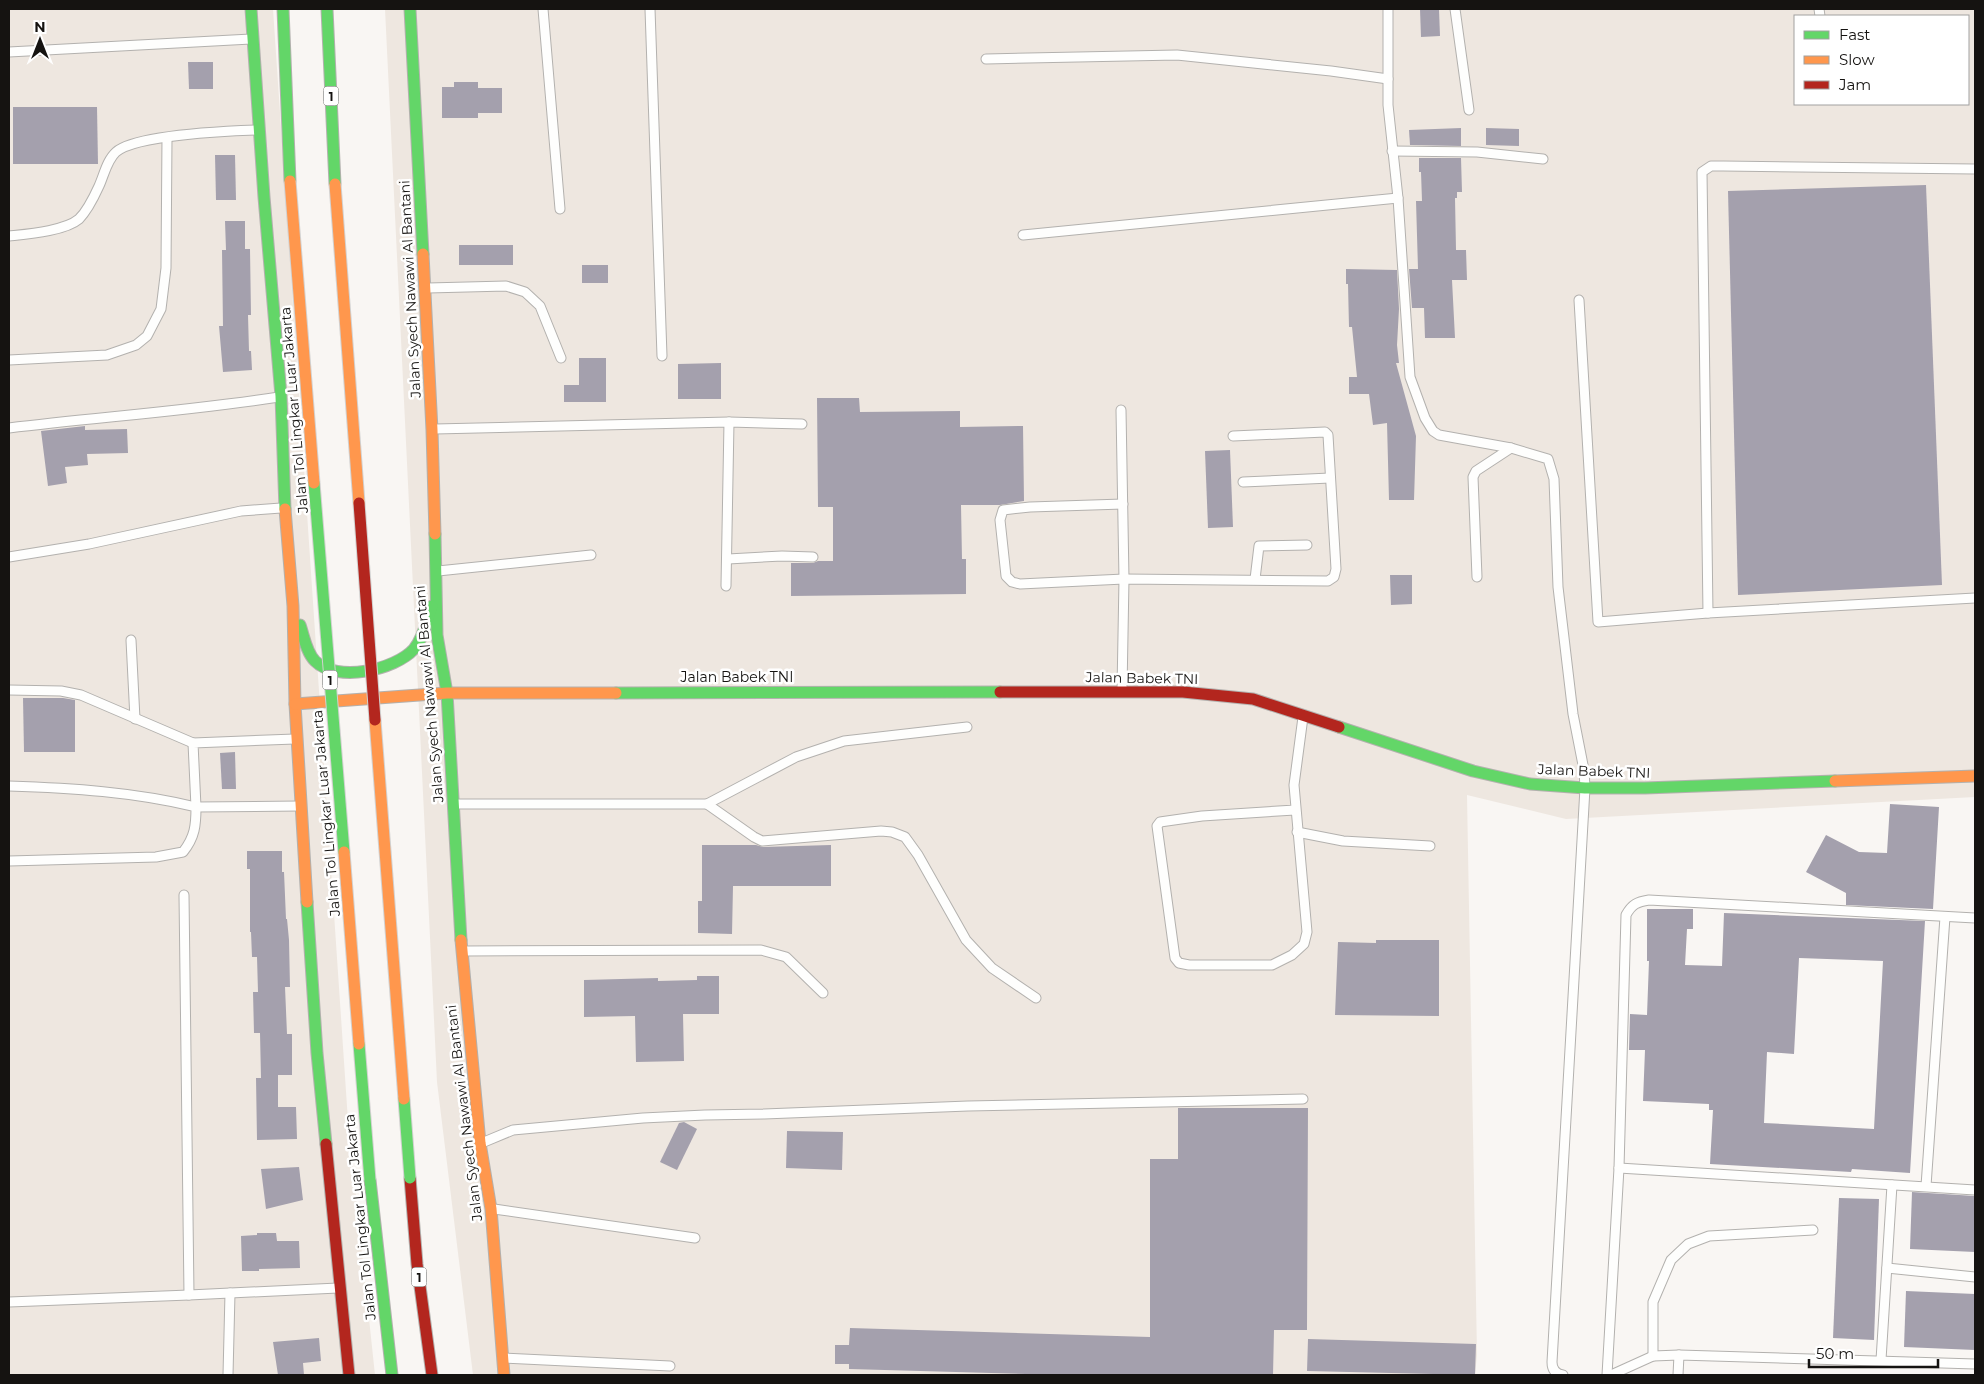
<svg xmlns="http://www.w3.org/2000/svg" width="1984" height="1384" viewBox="0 0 1984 1384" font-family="Montserrat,sans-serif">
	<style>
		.built { fill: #eee7e0; fill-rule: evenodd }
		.building { fill: #a4a0ad; fill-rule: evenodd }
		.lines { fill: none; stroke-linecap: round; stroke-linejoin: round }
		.lane-casing { stroke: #b3b1ae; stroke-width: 11 }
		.fast-casing { stroke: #b3b1ae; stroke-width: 13 }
		.slow-casing { stroke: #b3b1ae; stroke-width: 13 }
		.jam-casing { stroke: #b3b1ae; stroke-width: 13 }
		.lane { stroke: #fefefd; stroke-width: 9 }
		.fast { stroke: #63d668; stroke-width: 11 }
		.slow { stroke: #ff974d; stroke-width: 11 }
		.jam { stroke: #b3261e; stroke-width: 11 }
		.fast-bridge-casing { stroke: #d2d1d0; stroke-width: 13; stroke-linecap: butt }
		.slow-bridge-casing { stroke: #d2d1d0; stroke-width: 13; stroke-linecap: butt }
		.jam-bridge-casing { stroke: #d2d1d0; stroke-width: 13; stroke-linecap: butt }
		.fast-bridge { stroke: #63d668; stroke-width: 11 }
		.slow-bridge { stroke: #ff974d; stroke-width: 11 }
		.jam-bridge { stroke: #b3261e; stroke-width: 11 }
		.labels { text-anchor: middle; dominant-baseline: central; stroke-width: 5; stroke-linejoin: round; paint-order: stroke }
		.shield { fill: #fff; stroke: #5b5a58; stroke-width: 1 }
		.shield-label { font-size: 12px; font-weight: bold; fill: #151311 }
		.street-label { font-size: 14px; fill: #151311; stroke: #fff }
	</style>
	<rect width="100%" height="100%" fill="#f9f6f3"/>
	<g class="built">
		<polygon points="9,9 273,9 348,1121 375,1375 9,1375"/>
		<path d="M385 9H1975V797L1566 819 1467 795 1477 1355 1475 1375H473L437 1082ZM1795 16H1968V104H1795Z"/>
	</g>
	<g class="building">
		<polygon points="1420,9 1439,9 1440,36 1421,37"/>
		<polygon points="188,62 213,62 213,89 189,89"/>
		<polygon points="454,82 478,82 478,88 502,88 502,113 478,113 478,118 442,118 442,87 454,87"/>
		<polygon points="13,107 97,107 98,164 13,164"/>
		<polygon points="1461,128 1461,146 1410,145 1409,130"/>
		<polygon points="1486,128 1519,129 1519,146 1486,145"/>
		<polygon points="215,155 235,155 236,200 216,200"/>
		<polygon points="1419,158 1461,158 1462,192 1457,192 1457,198 1455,198 1456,250 1466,250 1467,280 1452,280 1455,338 1425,338 1424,308 1412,308 1409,269 1418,269 1416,201 1422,201 1421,172 1419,172"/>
		<polygon points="1926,185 1942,585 1738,595 1728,191"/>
		<polygon points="225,221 245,221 245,249 250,249 251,315 248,315 249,351 251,351 252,370 223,372 219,326 223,326 222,250 226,250"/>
		<rect x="459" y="245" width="54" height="20"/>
		<rect x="582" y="265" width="26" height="18"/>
		<polygon points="1346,269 1397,270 1399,309 1397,345 1399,363 1396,363 1416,436 1414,500 1389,500 1387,423 1373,425 1369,394 1349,394 1349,377 1357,377 1352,327 1349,327 1348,284 1346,284"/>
		<polygon points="579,358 606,358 606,402 564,402 564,385 579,385"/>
		<polygon points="721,363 721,399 678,399 678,364"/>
		<polygon points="817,398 859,398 860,412 960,411 960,427 1023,426 1024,501 1000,505 961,505 962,559 966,559 966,594 791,596 791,563 813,563 818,561 833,561 833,507 818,507"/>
		<polygon points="85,426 85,430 127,429 128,453 87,454 88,465 65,467 67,483 48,486 41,431"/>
		<polygon points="1230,450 1233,527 1208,528 1205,451"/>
		<polygon points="1390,575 1412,575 1412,604 1391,605"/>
		<polygon points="23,698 63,698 75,700 75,752 24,752"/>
		<polygon points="235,752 236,789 222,789 220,753"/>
		<polygon points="1890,804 1939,807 1933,909 1846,905 1846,893 1806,872 1826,835 1859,852 1887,853"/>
		<polygon points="702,845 756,845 763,847 831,845 831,886 733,886 732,934 698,933 698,901 702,901"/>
		<polygon points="247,851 282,851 282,872 284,872 286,919 287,919 289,940 290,987 285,987 287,1034 292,1034 292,1075 278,1075 278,1107 296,1107 297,1139 257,1140 256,1078 261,1078 260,1033 254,1033 253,992 258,992 257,957 252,957 251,932 250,932 250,869 247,869"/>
		<path d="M1647 909H1693V929H1687L1685 965 1722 966 1724 913 1925 921 1910 1173 1852 1169 1851 1172 1710 1164 1713 1110H1709V1104L1643 1101 1645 1050H1629L1630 1014 1647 1015 1649 961H1647ZM1799 958 1883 961 1874 1129 1764 1123 1767 1052 1794 1054Z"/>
		<polygon points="1376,940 1439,940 1439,1016 1335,1015 1338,942 1376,943"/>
		<polygon points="697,976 719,976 719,1014 683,1014 684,1061 636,1062 635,1016 584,1017 584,980 658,978 658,981 697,980"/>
		<polygon points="1178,1108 1308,1108 1307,1330 1274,1330 1273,1375 1065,1375 849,1369 849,1364 835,1364 835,1345 849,1345 850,1328 1150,1337 1150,1159 1178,1159"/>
		<polygon points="684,1122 697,1129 677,1170 660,1162 679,1123"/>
		<polygon points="787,1131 843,1132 842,1170 786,1168"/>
		<polygon points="299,1167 303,1200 266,1209 261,1169"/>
		<polygon points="1912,1192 1975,1196 1975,1252 1910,1249"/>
		<polygon points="1839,1198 1879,1199 1874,1340 1833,1338"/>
		<polygon points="257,1233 276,1233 277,1241 299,1241 300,1268 259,1269 259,1271 242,1271 241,1236 257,1235"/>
		<polygon points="1906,1291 1975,1294 1975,1350 1904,1347"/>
		<polygon points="319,1338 321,1361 303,1363 304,1375 278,1375 273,1342"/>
		<polygon points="1308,1339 1476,1344 1475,1375 1307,1371"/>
	</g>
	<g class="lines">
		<g class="lane-casing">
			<g id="lane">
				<polyline points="543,9 560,209"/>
				<polyline points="650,9 662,356"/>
				<path d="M1388 9V105L1398 198 1410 377 1425 418 1433 431 1439 435 1511 448 1548 459 1554 479 1558 587 1573 714 1584 770 1585 788 1552 1362C1552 1370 1556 1374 1563 1375"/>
				<polyline points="1455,9 1469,110"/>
				<polyline points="1819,9 1820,16"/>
				<polyline points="9,52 251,39"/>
				<polyline points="986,59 1177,55 1331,71 1388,79"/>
				<polyline points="1392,151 1477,152 1543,159"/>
				<polyline points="1023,235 1398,198"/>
				<path d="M9 236C27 234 65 231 79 219 88 210 94 197 99 186 104 175 107 160 116 152 135 135 228 131 256 130"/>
				<polyline points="428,288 506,286 525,292 540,306 561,358"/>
				<polyline points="1579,300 1598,622 1708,613 1975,598"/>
				<polyline points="9,360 107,355 136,345 147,336 161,309 166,268 167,138"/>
				<polyline points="1121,410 1124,579 1122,690"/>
				<path d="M9 428C99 417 189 411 279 397"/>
				<polyline points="435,429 729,422 802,424"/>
				<polyline points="1243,482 1330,478"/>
				<polyline points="1123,504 1030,507 1003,510 1000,520 1006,576 1012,582 1020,584 1124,579 1328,581 1334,577 1336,569 1328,435 1325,432 1233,436"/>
				<polyline points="9,557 89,544 241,511 281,508"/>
				<polyline points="728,559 782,556 813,557"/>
				<polyline points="438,571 591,555"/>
				<polyline points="1477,577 1473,477 1476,471 1511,448"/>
				<polyline points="1255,579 1259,546 1307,545"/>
				<polyline points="726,586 729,422"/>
				<polyline points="1708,613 1702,172 1711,166 1723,166 1975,169"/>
				<polyline points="131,640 135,719"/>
				<polyline points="9,690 61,691 81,695 193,743"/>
				<polyline points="295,739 193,743 196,807 300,806"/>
				<path d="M9 786C71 788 135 792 196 807 196 825 195 837 183 852L156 857 9 861"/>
				<polyline points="456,804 707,804 796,757 844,741 967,727"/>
				<polyline points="707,804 754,837 762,841 881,831 892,832 905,837 918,855 966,940 992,968 1036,998"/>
				<polyline points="1295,810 1202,816 1160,822 1157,826 1175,958 1179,963 1189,965 1272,965 1292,955 1304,944 1307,932 1294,785 1303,717"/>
				<polyline points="1297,832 1343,841 1430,846"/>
				<polyline points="184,895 189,1295"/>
				<polyline points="464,951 761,950 786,957 823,993"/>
				<polyline points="484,1142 513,1130 643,1118 705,1115 764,1114 968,1106 1303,1099"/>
				<polyline points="1619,1168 1975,1190"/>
				<polyline points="1926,1186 1945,917"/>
				<polyline points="494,1209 695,1238"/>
				<polyline points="1887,1268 1975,1277"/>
				<polyline points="9,1302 189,1295 338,1288"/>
				<polyline points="1653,1356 1653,1302 1671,1260 1688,1244 1709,1236 1813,1230"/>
				<polyline points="505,1358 670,1366"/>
				<polyline points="1881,1360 1892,1185"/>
				<polyline points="228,1375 230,1293"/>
				<path d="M1607 1375 1619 1168 1626 915C1632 904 1637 902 1649 900L1975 918"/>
				<polyline points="1611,1375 1653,1356 1679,1355 1975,1364"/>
				<polyline points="1678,1375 1679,1355"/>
			</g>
		</g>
		<g class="fast-casing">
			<g id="fast">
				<polyline points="251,9 264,197 281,396 285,509"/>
				<polyline points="283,9 290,181"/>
				<polyline points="327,9 335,184"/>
				<polyline points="410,9 423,254"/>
				<polyline points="435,534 437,635 447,693 461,940"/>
				<path d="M300 625C304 636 306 652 315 661 337 683 395 670 414 649 424 637 427 620 432 606"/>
				<polyline points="616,693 1000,692"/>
				<polyline points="1339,727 1473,771 1530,784 1585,788 1645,788 1835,781"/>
				<polyline points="307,902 317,1053 326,1144"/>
				<polyline points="370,1180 392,1375"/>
			</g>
		</g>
		<g class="slow-casing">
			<g id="slow">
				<polyline points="423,254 432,430 435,534"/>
				<polyline points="285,509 293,606 295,704 307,902"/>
				<polyline points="295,704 447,693 616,693"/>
				<polyline points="1835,781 1975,776"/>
				<polyline points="461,940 480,1143 491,1209 504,1375"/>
			</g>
		</g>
		<g class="jam-casing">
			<g id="jam">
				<polyline points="1000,692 1183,692 1253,699 1339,727"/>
				<polyline points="326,1144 349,1375"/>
				<polyline points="410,1178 417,1264 432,1375"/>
			</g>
		</g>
		<use href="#lane" class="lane"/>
		<use href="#fast" class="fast"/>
		<use href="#slow" class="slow"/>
		<use href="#jam" class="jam"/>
		<g class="fast-bridge-casing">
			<g id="fast-bridge">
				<polyline points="314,483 344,852"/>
				<polyline points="359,1044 370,1180"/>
				<polyline points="404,1099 410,1178"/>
			</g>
		</g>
		<g class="slow-bridge-casing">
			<g id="slow-bridge">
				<polyline points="290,181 314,483"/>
				<polyline points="335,184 359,503"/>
				<polyline points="375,720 404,1099"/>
				<polyline points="344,852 359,1044"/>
			</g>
		</g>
		<g class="jam-bridge-casing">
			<polyline id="jam-bridge" points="359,503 375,720"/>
		</g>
		<use href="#fast-bridge" class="fast-bridge"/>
		<use href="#slow-bridge" class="slow-bridge"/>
		<use href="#jam-bridge" class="jam-bridge"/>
	</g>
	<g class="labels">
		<g class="shield">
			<rect x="323.5" y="86.5" width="15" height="19" rx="4"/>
			<rect x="322.5" y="670.5" width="15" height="19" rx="4"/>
			<rect x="411.5" y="1267.5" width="15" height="19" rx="4"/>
		</g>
		<g class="shield-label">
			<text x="331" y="96">1</text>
			<text x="330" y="680">1</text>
			<text x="419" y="1277">1</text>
		</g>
		<g class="street-label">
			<text transform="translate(410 289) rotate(-93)">Jalan Syech Nawawi Al Bantani</text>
			<text transform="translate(294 410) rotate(-95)">Jalan Tol Lingkar Luar Jakarta</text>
			<text x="737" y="677">Jalan Babek TNI</text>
			<text transform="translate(1142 678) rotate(1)">Jalan Babek TNI</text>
			<text transform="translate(429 694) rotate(-95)">Jalan Syech Nawawi Al Bantani</text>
			<text transform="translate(1594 771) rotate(2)">Jalan Babek TNI</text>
			<text transform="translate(326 813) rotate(-95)">Jalan Tol Lingkar Luar Jakarta</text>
			<text transform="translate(464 1113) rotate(-97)">Jalan Syech Nawawi Al Bantani</text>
			<text transform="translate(360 1217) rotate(-96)">Jalan Tol Lingkar Luar Jakarta</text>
		</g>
	</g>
	<rect width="1984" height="1384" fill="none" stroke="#151311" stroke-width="20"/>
	<rect x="1794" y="15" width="175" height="90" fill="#ffffff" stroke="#a1a1a0"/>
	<rect x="1804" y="31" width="25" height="8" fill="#63d668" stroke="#a1a1a0"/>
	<text x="1839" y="40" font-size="15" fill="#151311">Fast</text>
	<rect x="1804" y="56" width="25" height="8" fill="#ff974d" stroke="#a1a1a0"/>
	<text x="1839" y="65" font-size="15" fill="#151311">Slow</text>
	<rect x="1804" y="81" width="25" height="8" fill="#b3261e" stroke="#a1a1a0"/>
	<text x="1839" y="90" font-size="15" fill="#151311">Jam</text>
	<g transform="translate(40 40)" stroke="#ffffff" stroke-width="4" paint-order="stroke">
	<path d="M0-4L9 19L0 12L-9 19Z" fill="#151311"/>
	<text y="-8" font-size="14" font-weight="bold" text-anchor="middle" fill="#151311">N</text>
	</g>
	<path d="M1809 1359v8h129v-8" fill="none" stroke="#151311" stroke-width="2.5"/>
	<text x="1816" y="1359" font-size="15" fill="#151311" stroke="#ffffff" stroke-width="4" paint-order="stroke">50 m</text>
</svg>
